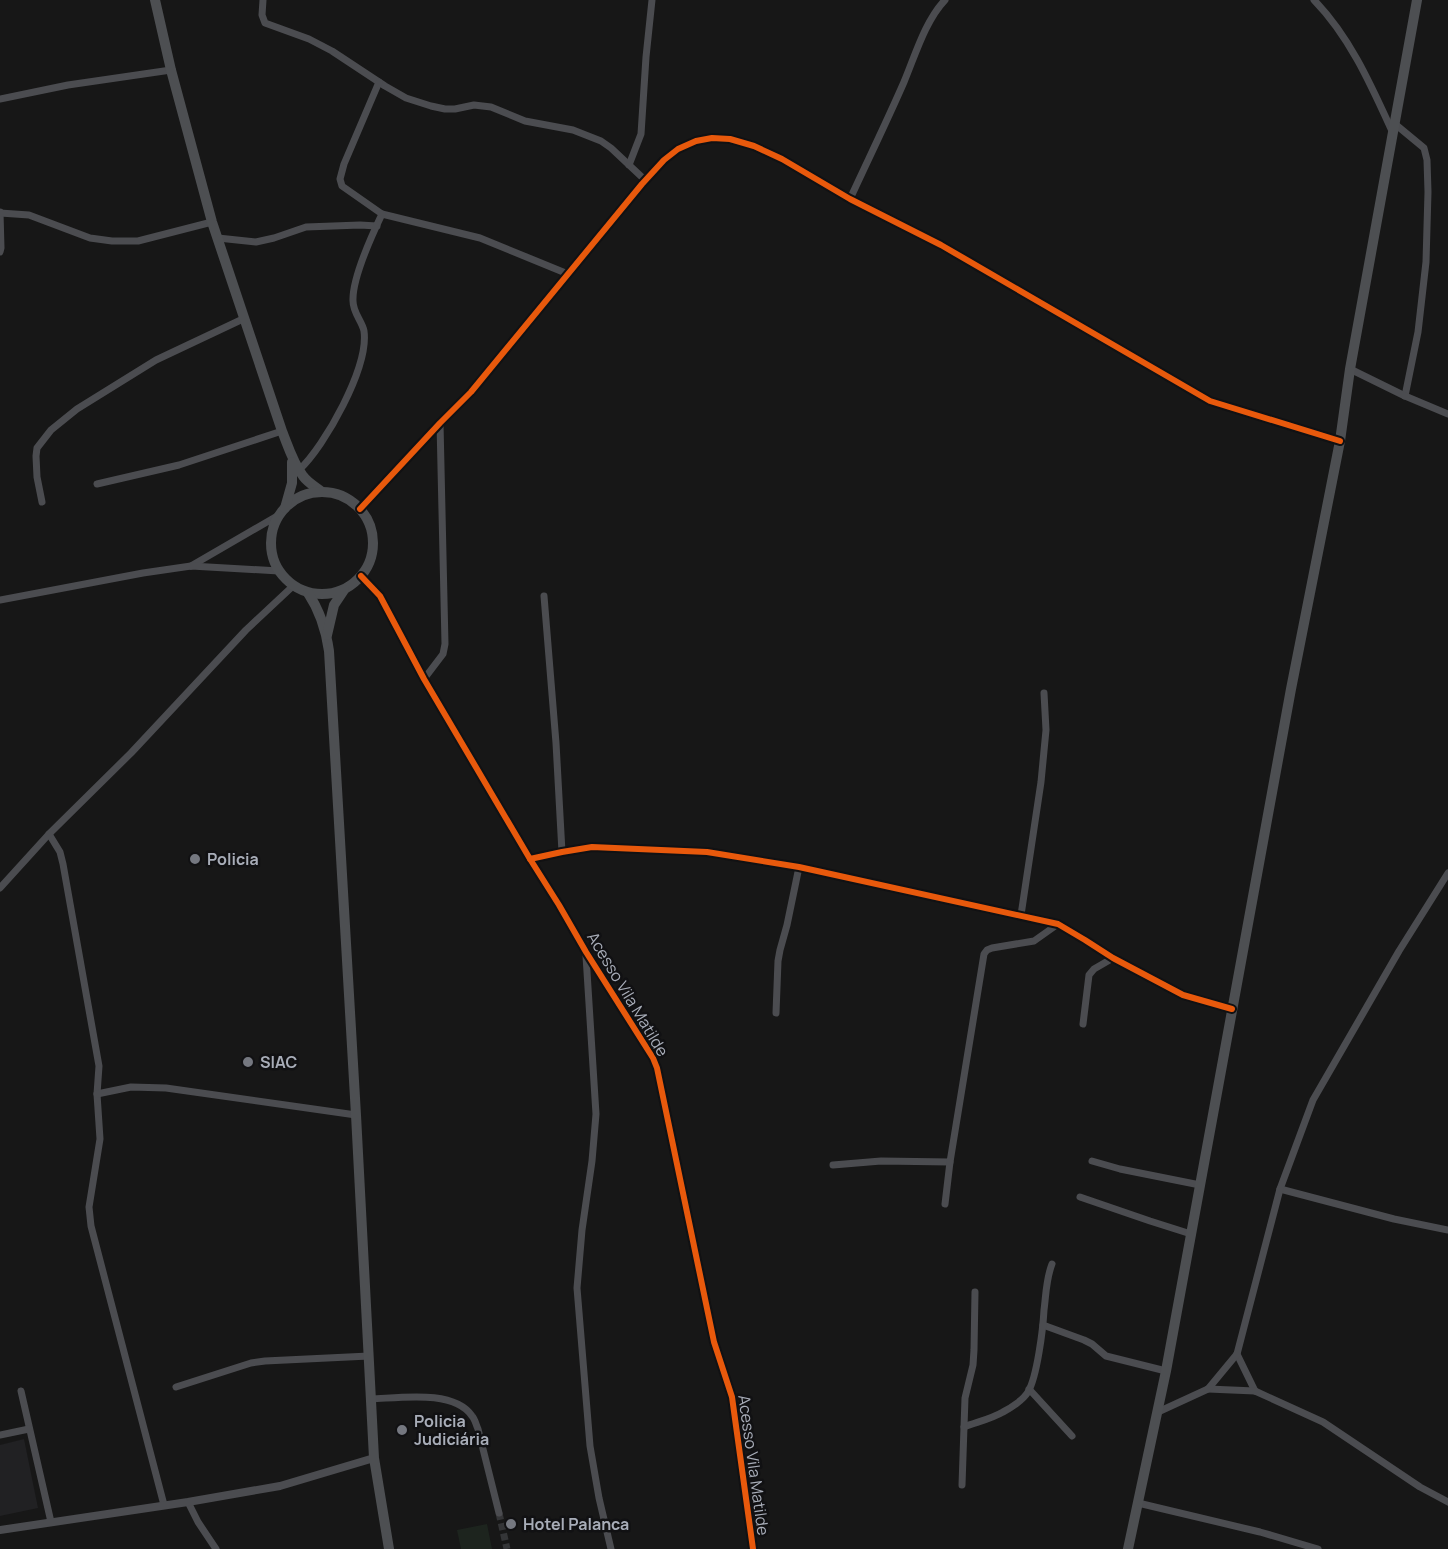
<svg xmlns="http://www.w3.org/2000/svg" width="1448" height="1549" viewBox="0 0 1448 1549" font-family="Manrope,sans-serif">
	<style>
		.built { fill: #212123 }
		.green { fill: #1d241e }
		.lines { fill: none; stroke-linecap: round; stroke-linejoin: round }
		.minor-tunnel { stroke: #343537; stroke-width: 7; stroke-dasharray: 7 3.5; stroke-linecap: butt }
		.minor { stroke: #4b4c50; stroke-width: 7 }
		.tertiary { stroke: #4b4c50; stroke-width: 8 }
		.primary { stroke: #4d4f52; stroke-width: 10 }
		.cycleway-casing { stroke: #111113; stroke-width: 10 }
		.cycleway { stroke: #e8590c; stroke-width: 6 }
		.poi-dot { fill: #757880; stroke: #111113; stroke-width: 2 }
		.labels { text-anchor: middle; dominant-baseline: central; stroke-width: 5; stroke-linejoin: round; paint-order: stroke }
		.poi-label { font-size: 16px; font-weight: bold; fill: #a8adb8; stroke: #111113; text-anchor: start }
		.street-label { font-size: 16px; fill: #a8adb8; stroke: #111113 }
	</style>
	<rect width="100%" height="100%" fill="#171717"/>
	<polygon class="built" points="24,1439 38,1508 0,1516 0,1445"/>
	<polygon class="green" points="487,1524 492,1549 461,1549 457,1530"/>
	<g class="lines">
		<polyline class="minor-tunnel" points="499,1513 507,1549"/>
		<g class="minor">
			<polyline points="263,0 262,15 265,23 309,39 332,51 385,86 406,98 431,106 445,109 455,109 474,105 491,107 525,121 573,130 601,141 611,148 645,180"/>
			<path d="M1314 0C1350 37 1371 85 1392 131"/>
			<polyline points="0,99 68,85 171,70"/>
			<polyline points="1395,124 1424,148 1427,160 1428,192 1426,262 1418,332 1405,396"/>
			<polyline points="629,165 641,134 646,57 652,0"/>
			<path d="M850 199C868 160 887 121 904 82 915 56 925 21 945 0"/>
			<polyline points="0,212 1,248 0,252"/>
			<polyline points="0,213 29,215 90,238 112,241 138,241 212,222"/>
			<polyline points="382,214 480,238 568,274"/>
			<polyline points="218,238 256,242 274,238 306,227 360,225 377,226"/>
			<polyline points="1350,369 1405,396 1448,414"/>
			<path d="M299 470C325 446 369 367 364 331 362 321 353 313 353 301 352 279 372 235 382 214L342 186 340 179 344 164 379 82"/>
			<polyline points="97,484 179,465 282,431"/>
			<polyline points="42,502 37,477 36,456 37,448 51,430 77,409 156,360 245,318"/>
			<polyline points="360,509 440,423 471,392 642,184 664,160 678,149 696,141 712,138 730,139 754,146 782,159 850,199 941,245 1210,401 1340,441"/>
			<polyline points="191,566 279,515"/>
			<polyline points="361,576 380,596 424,679 530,859 559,905 586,952 653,1058 657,1068 714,1342 732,1397 753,1549"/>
			<polyline points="544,596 556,743 562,852"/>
			<polyline points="0,600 143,573 191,566 279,571"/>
			<polyline points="424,679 443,654 445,644 440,423"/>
			<polyline points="49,834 60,852 63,864 99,1066 97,1094 100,1139 89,1207 91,1226 164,1505"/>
			<polyline points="530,859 562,852 592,847 707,852 799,867 1058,924 1085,940 1113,958 1183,995 1232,1009"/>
			<polyline points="0,888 49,834 131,753 246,630 293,586"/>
			<polyline points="1021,915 1041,782 1046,730 1044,693"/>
			<polyline points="586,956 596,1114 592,1161 582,1230 577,1288 590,1446 599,1498 611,1549"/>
			<polyline points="776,1013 778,961 780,950 787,925 799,867"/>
			<polyline points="1083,1024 1089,975 1094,969 1113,958"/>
			<polyline points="97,1094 131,1087 166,1088 356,1115"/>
			<polyline points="1092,1161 1120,1169 1200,1185"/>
			<polyline points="833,1165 881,1161 950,1162"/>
			<polyline points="1280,1189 1394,1219 1448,1230"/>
			<polyline points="1080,1197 1150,1221 1191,1234"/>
			<polyline points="945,1204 950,1162 984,954 987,950 992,948 1034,941 1058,924"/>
			<polyline points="1043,1325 1084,1340 1092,1344 1106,1356 1166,1371"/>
			<polyline points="1237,1354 1255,1391"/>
			<polyline points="176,1387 251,1363 265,1361 369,1356"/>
			<polyline points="1029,1389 1072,1436"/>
			<polyline points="1208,1389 1255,1391 1323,1422 1420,1487 1448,1502"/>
			<polyline points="21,1391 51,1522"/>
			<path d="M371 1399C399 1398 454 1389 472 1416 475 1419 476 1425 478 1429L499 1513"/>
			<polyline points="1158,1412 1208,1389 1237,1354 1280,1189 1313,1100 1399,951 1448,873"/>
			<path d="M964 1427C977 1422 991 1419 1003 1412 1011 1408 1023 1400 1028 1392 1037 1377 1043 1329 1044 1310 1046 1295 1046 1279 1052 1264"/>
			<polyline points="0,1435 29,1429"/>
			<polyline points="962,1485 965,1398 973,1365 974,1350 975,1292"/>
			<polyline points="188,1502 198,1522 216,1549"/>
			<polyline points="1138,1503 1260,1532 1318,1549"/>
		</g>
		<polyline class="tertiary" points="0,1530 188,1502 280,1486 374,1458"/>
		<g class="primary">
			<path d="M155 0 171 70 212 222 282 431C288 446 293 463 303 476 308 483 316 487 322 492"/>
			<circle cx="322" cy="543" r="51"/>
			<polyline points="285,508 292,483 292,462"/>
			<path d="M308 593C320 611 326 630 329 651L356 1115 374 1458 389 1549"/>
			<polyline points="327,635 334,605 344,590"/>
			<polyline points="1128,1549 1166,1371 1291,689 1340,441 1350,369 1417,0"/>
		</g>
		<g class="cycleway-casing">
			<g id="cycleway">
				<polyline points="360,509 440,423 471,392 642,184 664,160 678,149 696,141 712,138 730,139 754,146 782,159 850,199 941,245 1210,401 1340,441"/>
				<polyline points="361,576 380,596 424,679 530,859 559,905 586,952 653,1058 657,1068 714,1342 732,1397 753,1549"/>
				<polyline points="530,859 562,852 592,847 707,852 799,867 1058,924 1085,940 1113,958 1183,995 1232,1009"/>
			</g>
		</g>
		<use href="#cycleway" class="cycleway"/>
	</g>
	<g class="poi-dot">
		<circle cx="195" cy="859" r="6"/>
		<circle cx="248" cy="1062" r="6"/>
		<circle cx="402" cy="1430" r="6"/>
		<circle cx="511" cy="1524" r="6"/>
	</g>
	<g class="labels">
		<g class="poi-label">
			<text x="207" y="859">Policia</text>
			<text x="260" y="1062">SIAC</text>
			<text x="414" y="1421">Policia<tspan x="414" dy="18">Judiciária</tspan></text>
			<text x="523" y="1524">Hotel Palanca</text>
		</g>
		<g class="street-label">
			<text transform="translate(628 994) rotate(59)">Acesso Vila Matilde</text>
			<text transform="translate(754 1465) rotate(82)">Acesso Vila Matilde</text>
		</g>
	</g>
</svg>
